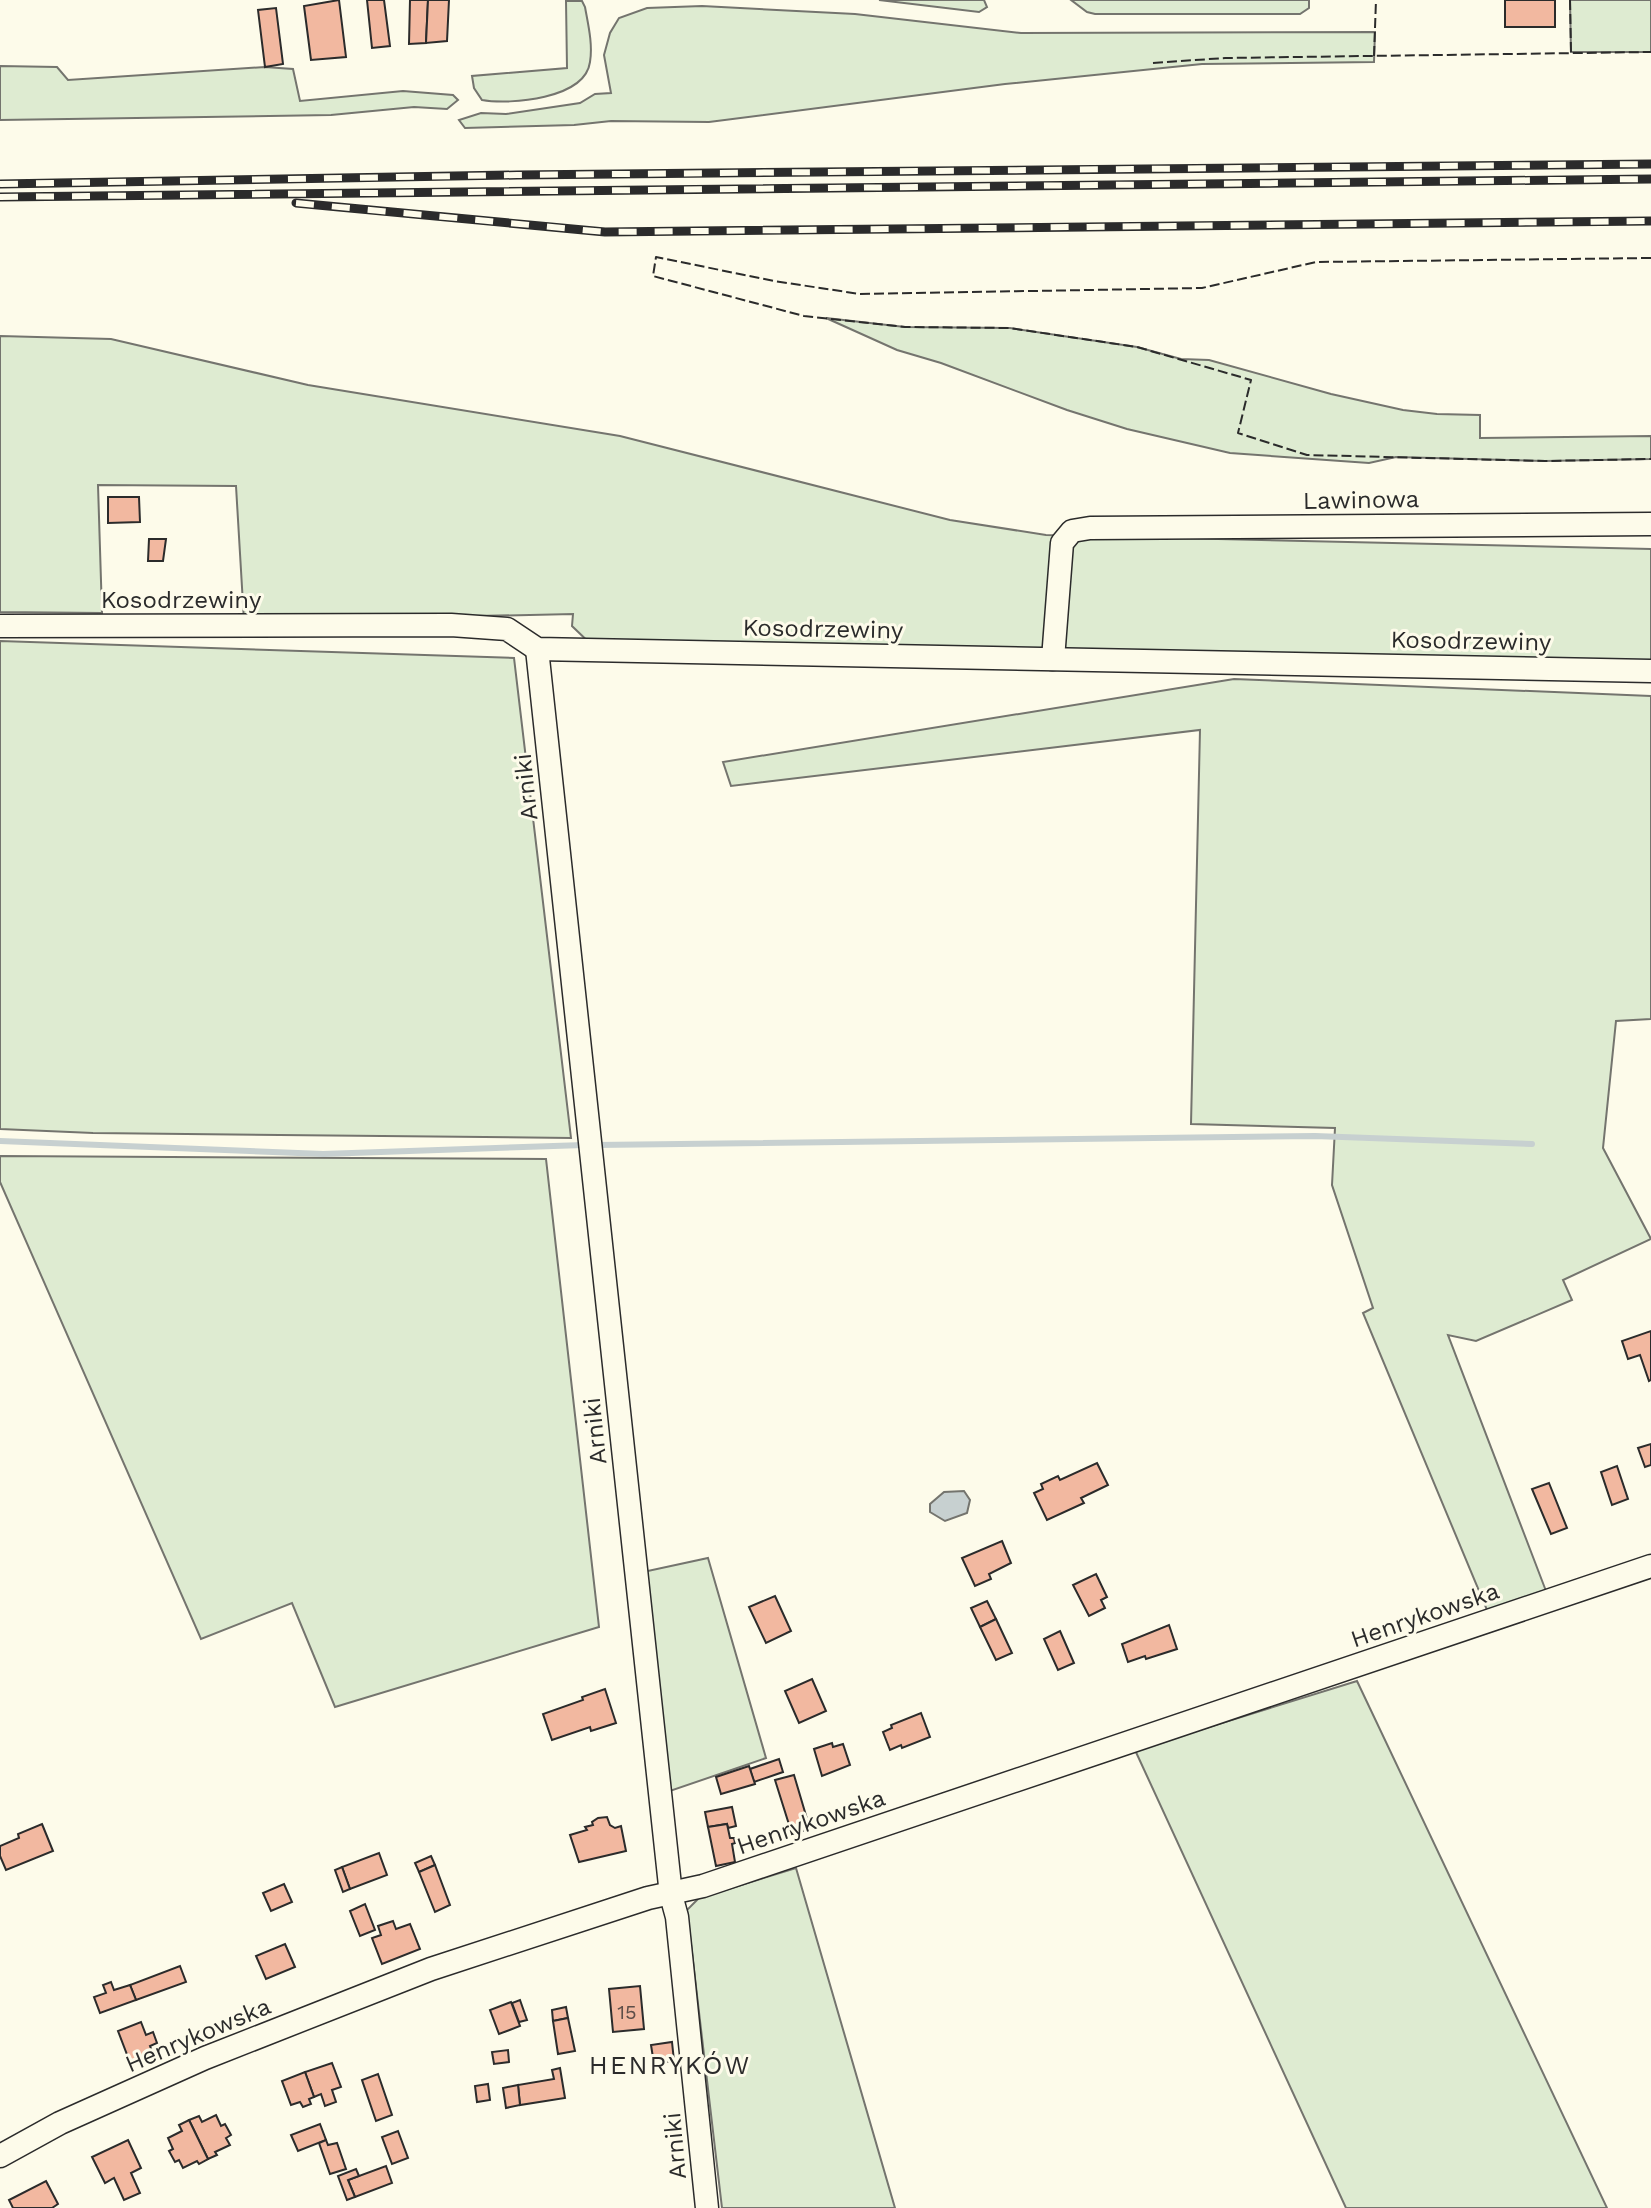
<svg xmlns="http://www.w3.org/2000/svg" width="1651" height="2208" viewBox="0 0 1651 2208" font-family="'Work Sans',sans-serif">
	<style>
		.green { fill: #deebd1; stroke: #74746e; stroke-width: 2 }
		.water { fill: #c7d0d0; stroke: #74746e; stroke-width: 2 }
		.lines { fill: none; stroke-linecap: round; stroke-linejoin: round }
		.stream { stroke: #c7d0d0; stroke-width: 6 }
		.building { fill: #f2b8a0; stroke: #2b2b2b; stroke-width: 2 }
		.minor-casing { stroke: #2b2b2b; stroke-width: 25 }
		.minor { stroke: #fdfbea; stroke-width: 22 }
		.rail-casing { stroke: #2b2b2b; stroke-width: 9 }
		.rail { stroke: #fdfbea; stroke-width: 6; stroke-dasharray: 18; stroke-linecap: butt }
		.fence { stroke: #2b2b2b; stroke-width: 2; stroke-dasharray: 10 4; stroke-linecap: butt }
		.labels { text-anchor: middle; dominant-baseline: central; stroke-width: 6; stroke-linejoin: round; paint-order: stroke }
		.number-label { font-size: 20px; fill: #5d4e48 }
		.street-label { font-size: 24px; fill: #2b2b2b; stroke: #fdfbea }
		.neighbourhood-label { font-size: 26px; letter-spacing: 2px; fill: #2b2b2b; stroke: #fdfbea }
	</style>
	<rect width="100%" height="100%" fill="#fdfbea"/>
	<g class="green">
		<polygon points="879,0 984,0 987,7 979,12"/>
		<polygon points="1071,0 1309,0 1309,8 1300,14 1095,14 1087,12"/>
		<polygon points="1570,0 1651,0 1651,52 1571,52"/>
		<path d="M566 1H582L585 7C588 24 593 44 590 62 585 99 510 105 482 100L474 88 472 76 567 68Z"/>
		<polygon points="702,6 855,14 1021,33 1375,32 1374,62 1202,64 1005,84 709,122 611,121 574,125 465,128 459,120 481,113 506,114 580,103 595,94 611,93 604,55 610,33 619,18 647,8"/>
		<polygon points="0,66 57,67 68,80 265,67 293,69 300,101 403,91 453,95 458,100 447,109 414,107 331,115 0,120"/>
		<polygon points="826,318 905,327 1010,328 1137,347 1181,359 1209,360 1331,394 1403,410 1437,414 1480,415 1480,438 1651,436 1651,459 1545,461 1396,457 1369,463 1230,453 1127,429 1067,410 941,363 897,350"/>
		<polygon points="0,336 111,339 308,385 620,436 950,520 1046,535 1651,549 1651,671 597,650 572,626 573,614 244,621 236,486 98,485 102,613 0,612"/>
		<polygon points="0,641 514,658 571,1138 93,1133 0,1129"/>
		<polygon points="1234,679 1651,696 1651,1019 1616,1021 1603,1148 1651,1239 1563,1280 1572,1300 1476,1341 1448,1335 1546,1591 1487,1610 1363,1313 1373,1308 1332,1185 1335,1128 1191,1124 1200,730 731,786 723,762"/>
		<polygon points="0,1156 546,1159 599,1627 335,1707 292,1603 201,1639 0,1182"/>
		<polygon points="708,1558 766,1758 670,1791 643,1572"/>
		<polygon points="1357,1681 1607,2208 1346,2208 1135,1750"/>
		<polygon points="796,1868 895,2208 722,2208 687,1910 699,1898"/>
	</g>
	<polygon class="water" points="964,1491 970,1500 967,1513 945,1521 930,1512 930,1504 944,1492"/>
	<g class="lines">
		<g class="stream">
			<polyline points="0,1141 323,1154 584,1145"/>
			<polyline points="596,1145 1315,1136 1532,1144"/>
		</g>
	</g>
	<g class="building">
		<polygon points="339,0 346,57 311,60 304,6"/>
		<polygon points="367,0 384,0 390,46 372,48"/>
		<polygon points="410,0 428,0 426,43 409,44"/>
		<polygon points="428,0 449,0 447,41 426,43"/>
		<rect x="1505" y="0" width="50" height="27"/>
		<polygon points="276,8 283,64 265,67 258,10"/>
		<polygon points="108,497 139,497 140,522 108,523"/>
		<polygon points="149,539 166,539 163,561 148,561"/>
		<polygon points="1651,1331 1651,1380 1649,1381 1640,1355 1628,1359 1622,1341"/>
		<polygon points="1651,1444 1651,1465 1645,1467 1638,1448"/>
		<polygon points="1097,1463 1108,1485 1081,1498 1084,1503 1047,1520 1034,1493 1043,1489 1041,1484 1058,1476 1060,1480"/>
		<polygon points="1617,1466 1628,1499 1612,1505 1601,1472"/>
		<polygon points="1549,1483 1567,1528 1551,1534 1532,1489"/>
		<polygon points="1002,1541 1011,1563 989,1574 991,1579 975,1586 962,1558"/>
		<polygon points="1096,1574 1107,1597 1101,1600 1105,1608 1089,1616 1073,1585"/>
		<polygon points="775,1596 791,1631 766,1643 749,1607"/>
		<polygon points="987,1601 996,1619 980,1627 971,1608"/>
		<polygon points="996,1619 1012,1653 996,1660 980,1627"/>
		<polygon points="1169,1625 1177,1649 1146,1659 1145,1656 1128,1662 1122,1644"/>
		<polygon points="1060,1631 1074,1663 1058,1670 1044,1639"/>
		<polygon points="812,1679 826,1711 799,1723 785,1691"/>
		<polygon points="605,1689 616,1723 591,1731 590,1727 552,1740 543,1714 583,1700 582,1697"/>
		<polygon points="921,1713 930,1737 902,1748 901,1745 890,1750 883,1732 892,1728 891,1725"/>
		<polygon points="832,1743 833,1747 843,1744 850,1765 822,1776 814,1749"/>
		<polygon points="779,1759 783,1772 754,1782 750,1769"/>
		<polygon points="749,1766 755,1784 721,1794 716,1777"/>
		<polygon points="794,1775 810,1829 792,1834 775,1780"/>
		<polygon points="732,1807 736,1826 728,1828 727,1824 708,1827 705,1812"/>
		<polygon points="607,1817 610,1825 615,1828 621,1826 626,1851 579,1862 570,1835 587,1830 585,1827 593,1825 592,1822 598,1818"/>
		<polygon points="42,1824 53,1851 6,1870 0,1856 0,1846 19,1838 18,1834"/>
		<polygon points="727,1824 730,1838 734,1838 735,1843 732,1844 735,1862 716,1866 708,1827"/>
		<polygon points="379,1853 387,1875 350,1889 342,1867"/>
		<polygon points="431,1856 435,1865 419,1872 415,1863"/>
		<polygon points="435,1865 450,1905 435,1912 419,1872"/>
		<polygon points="342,1867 350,1889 343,1892 335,1870"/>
		<polygon points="284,1884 292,1902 271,1911 263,1893"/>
		<polygon points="365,1904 375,1930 360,1936 350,1911"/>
		<polygon points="393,1921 396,1929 410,1924 420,1949 382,1964 372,1938 381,1935 378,1926"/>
		<polygon points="285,1944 295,1967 266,1979 256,1956"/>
		<polygon points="180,1966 186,1982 136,2000 130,1985"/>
		<polygon points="111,1982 114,1990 130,1985 136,2000 100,2013 94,1997 106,1993 103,1985"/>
		<polygon points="640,1986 644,2029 613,2032 609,1989"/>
		<polygon points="520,2000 527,2020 519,2022 512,2003"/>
		<polygon points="511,2002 520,2026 499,2034 490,2010"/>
		<polygon points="566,2007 568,2018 553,2021 552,2010"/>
		<polygon points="568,2018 575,2051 558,2054 553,2021"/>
		<polygon points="141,2022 146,2035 153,2032 157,2043 150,2046 154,2056 131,2065 118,2031"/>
		<polygon points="672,2042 674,2061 654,2064 651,2045"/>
		<polygon points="508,2050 509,2062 494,2064 492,2052"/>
		<polygon points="332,2063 341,2087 332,2090 336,2102 325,2106 321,2094 314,2097 305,2072"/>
		<polygon points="560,2068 565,2098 520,2105 518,2085 554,2079 552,2070"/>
		<polygon points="305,2072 314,2097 309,2099 311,2104 303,2107 300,2102 291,2105 282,2081"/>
		<polygon points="378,2074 392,2115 376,2121 362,2080"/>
		<polygon points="488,2084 490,2100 477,2102 475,2086"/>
		<polygon points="518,2085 520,2105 506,2108 503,2088"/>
		<polygon points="216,2115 221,2126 225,2124 231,2135 226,2138 230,2145 215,2152 217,2155 208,2159 189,2120 199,2116 202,2122"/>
		<polygon points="189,2120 208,2159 199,2164 197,2161 183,2168 179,2160 175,2162 169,2151 173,2149 168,2138 182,2131 179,2125"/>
		<polygon points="320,2124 326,2140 298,2151 291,2135"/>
		<polygon points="398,2131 408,2158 392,2164 382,2137"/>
		<polygon points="128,2140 141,2168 131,2173 140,2193 124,2200 114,2178 105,2183 92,2157"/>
		<polygon points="326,2140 328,2145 337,2143 346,2169 330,2174 319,2143"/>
		<polygon points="386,2166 392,2183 355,2197 348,2180"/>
		<polygon points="356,2169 359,2176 348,2180 355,2197 347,2200 338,2176"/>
		<polygon points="46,2181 58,2204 52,2208 13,2208 9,2200"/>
	</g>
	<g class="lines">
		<g class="minor-casing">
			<g id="minor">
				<polyline points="0,626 451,625 507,629 537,649 1651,671"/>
				<polyline points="537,649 671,1895 677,1917 707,2208"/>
				<polyline points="1053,659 1062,543 1072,531 1090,528 1651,524"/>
				<polyline points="0,2156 60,2123 205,2058 431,1969 648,1898 703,1886 1651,1566"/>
			</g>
		</g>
		<use href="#minor" class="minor"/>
		<g class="rail-casing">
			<g id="rail">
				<polyline points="0,184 517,175 1651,164"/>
				<polyline points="0,197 1651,179"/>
				<polyline points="296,203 605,232 1651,221"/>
			</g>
		</g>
		<use href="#rail" class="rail"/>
		<g class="fence">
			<polyline points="1570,0 1571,52"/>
			<polyline points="1374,56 1376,0"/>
			<polyline points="1153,63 1225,58 1651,52"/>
			<polyline points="1651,258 1316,262 1202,288 860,294 774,281 656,257 653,276 804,316 905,327 1009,328 1137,347 1251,380 1238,433 1307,455 1545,461 1651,459"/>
		</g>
	</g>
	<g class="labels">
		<g class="number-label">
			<text x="627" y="2012">15</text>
		</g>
		<g class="street-label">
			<text transform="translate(1361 500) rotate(-1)">Lawinowa</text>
			<text x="181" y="600">Kosodrzewiny</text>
			<text transform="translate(823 629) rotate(1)">Kosodrzewiny</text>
			<text transform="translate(1471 641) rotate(1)">Kosodrzewiny</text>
			<text transform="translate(526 787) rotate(-96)">Arniki</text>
			<text transform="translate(595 1431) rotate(-96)">Arniki</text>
			<text transform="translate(1425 1615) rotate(-19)">Henrykowska</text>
			<text transform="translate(811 1822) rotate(-19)">Henrykowska</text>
			<text transform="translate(198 2035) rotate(-23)">Henrykowska</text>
			<text transform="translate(675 2146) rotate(-95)">Arniki</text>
		</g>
		<g class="neighbourhood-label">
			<text x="670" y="2065">HENRYKÓW</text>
		</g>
	</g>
</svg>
